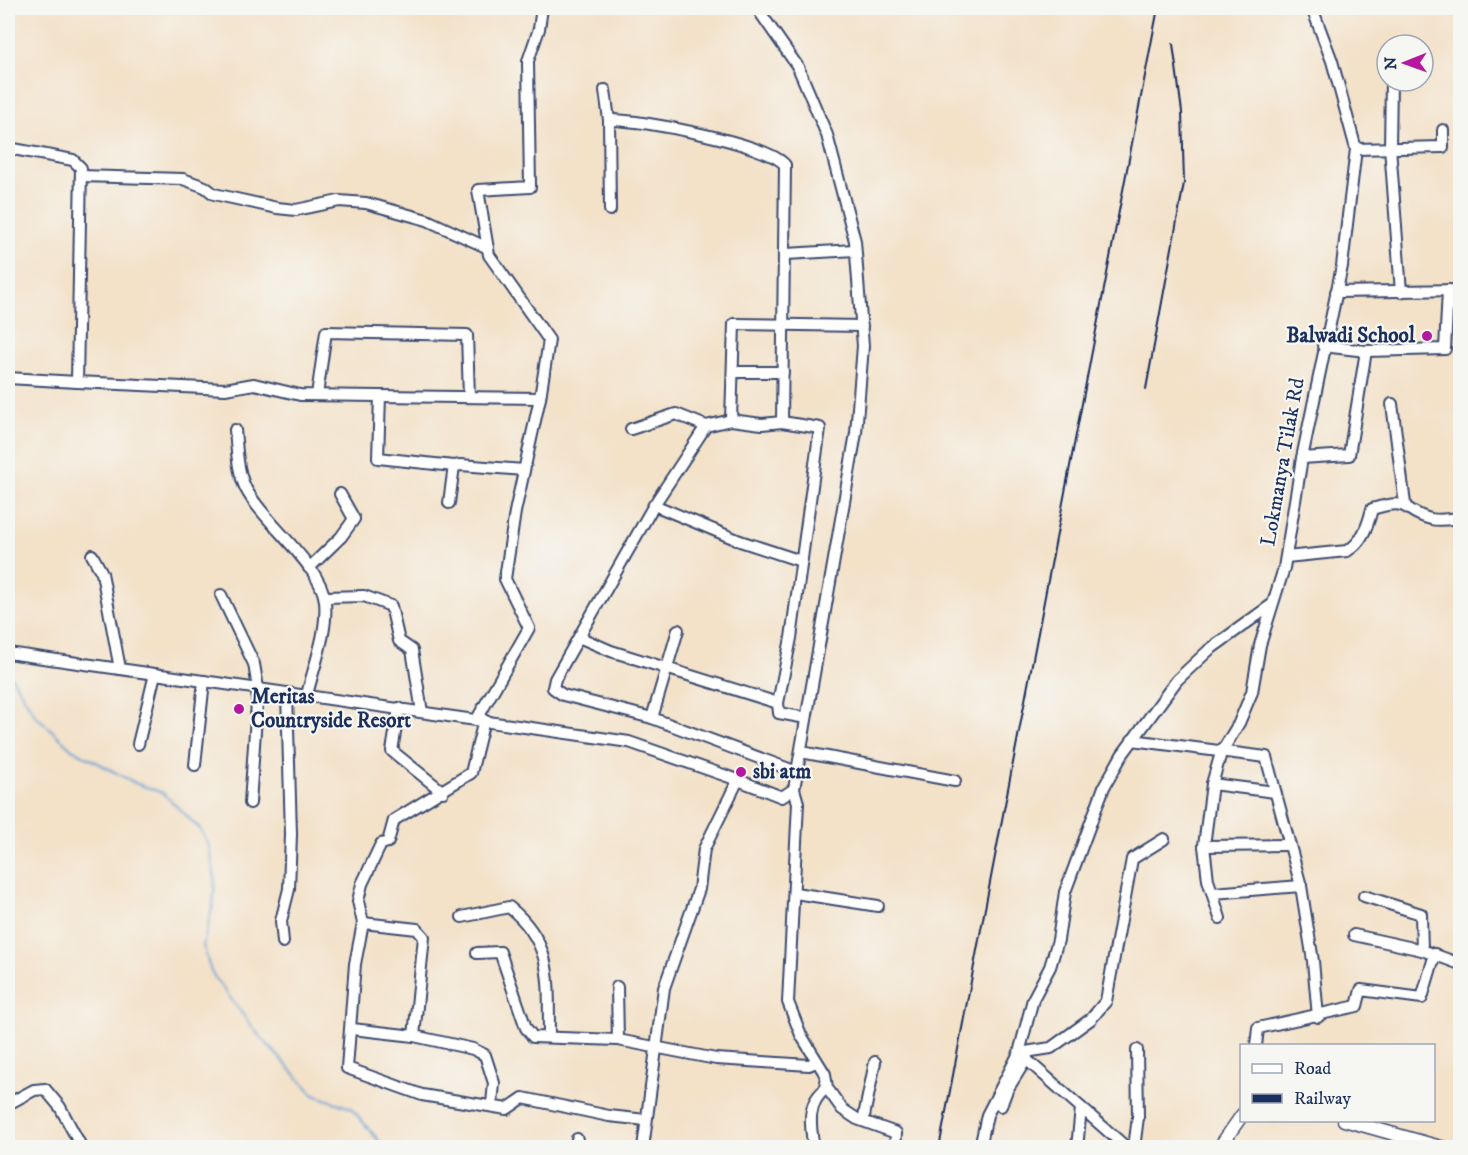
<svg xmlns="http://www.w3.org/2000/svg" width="1468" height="1155" viewBox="0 0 1468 1155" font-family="'IM FELL DW Pica',serif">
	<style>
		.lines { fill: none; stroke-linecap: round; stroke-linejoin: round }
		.stream { stroke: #619fd2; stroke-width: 2 }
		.minor-casing { stroke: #3b4a6e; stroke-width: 14 }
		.major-casing { stroke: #3b4a6e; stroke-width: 15 }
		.minor { stroke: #fff; stroke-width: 10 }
		.major { stroke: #fff; stroke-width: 12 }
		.rail { stroke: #1b2f5e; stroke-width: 2 }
		.poi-dot { fill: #b5179e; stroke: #f6f6f2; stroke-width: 2 }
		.labels { text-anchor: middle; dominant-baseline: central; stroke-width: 4.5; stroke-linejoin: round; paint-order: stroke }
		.poi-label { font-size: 21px; font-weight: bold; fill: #1b2f5e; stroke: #f6f6f2; text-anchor: start }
		.street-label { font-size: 21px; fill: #1b2f5e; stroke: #f6f6f2 }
	</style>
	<rect width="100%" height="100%" fill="#f6f6f2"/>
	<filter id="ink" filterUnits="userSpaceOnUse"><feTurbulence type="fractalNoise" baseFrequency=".0167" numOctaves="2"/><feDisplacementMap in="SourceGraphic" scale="12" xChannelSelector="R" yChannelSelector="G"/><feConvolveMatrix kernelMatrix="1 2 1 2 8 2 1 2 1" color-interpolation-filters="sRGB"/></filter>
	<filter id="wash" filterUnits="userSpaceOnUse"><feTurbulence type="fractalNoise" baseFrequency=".008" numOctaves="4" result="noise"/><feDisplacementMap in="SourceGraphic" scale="24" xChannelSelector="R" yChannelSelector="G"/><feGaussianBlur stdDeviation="1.35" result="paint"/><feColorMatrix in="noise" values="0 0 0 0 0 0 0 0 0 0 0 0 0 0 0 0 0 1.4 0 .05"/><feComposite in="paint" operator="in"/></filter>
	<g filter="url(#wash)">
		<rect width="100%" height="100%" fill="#f3e1c8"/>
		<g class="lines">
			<polyline class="stream" points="8,671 35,715 72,749 135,783 163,793 200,829 208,843 215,878 213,905 203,945 211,972 255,1031 314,1095 351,1108 385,1148"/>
		</g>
	</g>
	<g filter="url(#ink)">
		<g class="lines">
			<g class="minor-casing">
				<g id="minor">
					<polyline points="1391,81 1390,147 1401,292"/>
					<polyline points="605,90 609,120 610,210"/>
					<path d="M609 120C640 119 769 144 785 165L782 422"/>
					<polyline points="8,148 73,160 81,168 77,382 225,389 254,384 300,395 540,398"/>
					<polyline points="1356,149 1443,147 1443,130"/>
					<polyline points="81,176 183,179 205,187 214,194 277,208 296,210 339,201 366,203 427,220 488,248"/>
					<polyline points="786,254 855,250"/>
					<polyline points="1336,292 1460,290"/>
					<polyline points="1323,346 1366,351 1445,349 1448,290"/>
					<polyline points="733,372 783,372"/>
					<polyline points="8,378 77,382"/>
					<polyline points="317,395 326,332 467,335 469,397"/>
					<polyline points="380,396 378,458 454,466 461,465 524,470"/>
					<polyline points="1392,404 1405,504"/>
					<polyline points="731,420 734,324 862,326"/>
					<polyline points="706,426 654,505 555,679 553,688 563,695 652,718 797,772"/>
					<polyline points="631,429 676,414 706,426 731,420 762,424 782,422 820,428 791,638 778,703 779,713 806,718"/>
					<path d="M235 430C237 449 237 471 246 489 263 522 321 565 325 601 328 632 314 665 307 695"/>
					<polyline points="1302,458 1349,455 1366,351"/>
					<polyline points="449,503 454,466"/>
					<polyline points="654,505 740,541 801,561"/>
					<polyline points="92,555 102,573 120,669"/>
					<path d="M1286 557 1347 551C1362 543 1368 525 1372 509 1414 497 1399 511 1431 519 1440 521 1451 519 1460 518"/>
					<polyline points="309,568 341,537 354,519 340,494"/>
					<polyline points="221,595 254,664 258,688 250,803"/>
					<polyline points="325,597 364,596 391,606 399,641 412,650 422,712"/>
					<polyline points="581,638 611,651 778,703"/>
					<polyline points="8,653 629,742 738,780 704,849 699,889 664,988 643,1148"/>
					<polyline points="399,708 392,751 443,792"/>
					<polyline points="652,718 678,630"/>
					<polyline points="477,719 529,628 505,579 515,512 540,398 549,340 489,255 478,190 530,187 528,61 539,29 542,8"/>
					<polyline points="484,720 471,773 394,820 388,842 381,844 362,884 358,901 363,923 355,964 347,1068 422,1095 507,1109 523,1098 609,1116 646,1120"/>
					<polyline points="1132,740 1266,757 1301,886 1313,961 1318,1017"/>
					<polyline points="138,744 155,674"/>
					<polyline points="801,752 955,781"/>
					<polyline points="195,765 204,681"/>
					<polyline points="738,780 782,797 794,789 856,433 863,346 855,241 827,135 798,67 757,8"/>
					<polyline points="1212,784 1275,792"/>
					<polyline points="794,789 798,803 788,1002 801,1035 825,1074 827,1088 842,1109 857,1119 896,1133 895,1148"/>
					<polyline points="1204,846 1290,845"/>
					<polyline points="795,893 878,906"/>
					<polyline points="1213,893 1301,886"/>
					<polyline points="1364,896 1421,914 1422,950"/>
					<path d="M462 917 509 907C555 944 548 984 549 1037"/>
					<polyline points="1220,918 1208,880 1204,846 1212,784 1221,753 1239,723 1252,692 1260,645 1284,568 1302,458 1342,266 1356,149 1332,61 1312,8"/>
					<polyline points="363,923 417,929 424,937 414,1036"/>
					<polyline points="1354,935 1422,950 1460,964"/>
					<polyline points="283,942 281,921 289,889 291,834 287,693"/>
					<polyline points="477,953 500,952 526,1028 533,1037 618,1040 716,1059 809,1065 816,1062"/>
					<polyline points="617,987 618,1040"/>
					<polyline points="352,1029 414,1036 473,1049 485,1055 494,1083 492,1104"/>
					<polyline points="1256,1046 1258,1028 1357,1006 1361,990 1422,998 1435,954"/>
					<polyline points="8,1104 34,1090 45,1089 60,1107 82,1148"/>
					<polyline points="1001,1106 1007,1090 1027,1058"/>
					<polyline points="863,1121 875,1062"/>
					<polyline points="576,1148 577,1139"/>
					<path d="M814 1148C810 1126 806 1102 827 1088"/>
					<polyline points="980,1148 987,1115 1019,1053 1051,1048 1091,1019 1106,1001 1132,859 1164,839"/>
					<polyline points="1077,1148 1081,1108"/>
					<polyline points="1127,1148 1019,1053 1033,999 1050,967 1058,940 1065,892 1104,787 1122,755 1177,680 1209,650 1270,606"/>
					<polyline points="1134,1148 1138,1117 1137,1050"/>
				</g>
			</g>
			<g class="major-casing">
				<g id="major">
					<polyline points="1344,1120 1444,1148"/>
					<polyline points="1219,1148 1242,1115"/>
				</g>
			</g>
			<use href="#minor" class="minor"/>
			<use href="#major" class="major"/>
			<g class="rail">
				<polyline points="1146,389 1184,183 1182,112 1173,44"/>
				<polyline points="939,1148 1158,8"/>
			</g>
		</g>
	</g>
	<g class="poi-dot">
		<circle cx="1427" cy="336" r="6"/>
		<circle cx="239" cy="709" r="6"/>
		<circle cx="741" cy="772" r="6"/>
	</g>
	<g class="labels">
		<g class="poi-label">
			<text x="1415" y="336" text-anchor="end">Balwadi School</text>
			<text x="251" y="697">Meritas<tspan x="251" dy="24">Countryside Resort</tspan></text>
			<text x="753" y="772">sbi atm</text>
		</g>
		<g class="street-label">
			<text transform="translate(1283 462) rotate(-80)">Lokmanya Tilak Rd</text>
		</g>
	</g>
	<rect width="1468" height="1155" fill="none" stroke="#f6f6f2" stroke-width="30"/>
	<rect x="1240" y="1044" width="195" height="78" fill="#f6f6f2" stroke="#9ea6b7" stroke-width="1.5"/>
	<rect x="1252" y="1064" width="30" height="9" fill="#ffffff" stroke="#9ea6b7" stroke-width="1.5"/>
	<text x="1294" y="1074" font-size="18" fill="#1b2f5e">Road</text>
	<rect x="1252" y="1094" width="30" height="9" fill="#1b2f5e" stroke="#9ea6b7" stroke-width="1.5"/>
	<text x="1294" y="1104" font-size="18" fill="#1b2f5e">Railway</text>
	<g transform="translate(1405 63) rotate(269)"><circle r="28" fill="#f6f6f2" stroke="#9ea6b7" stroke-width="1.5"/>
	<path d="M0-4.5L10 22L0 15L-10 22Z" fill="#b5179e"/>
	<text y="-9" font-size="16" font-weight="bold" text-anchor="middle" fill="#1b2f5e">N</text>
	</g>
</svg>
